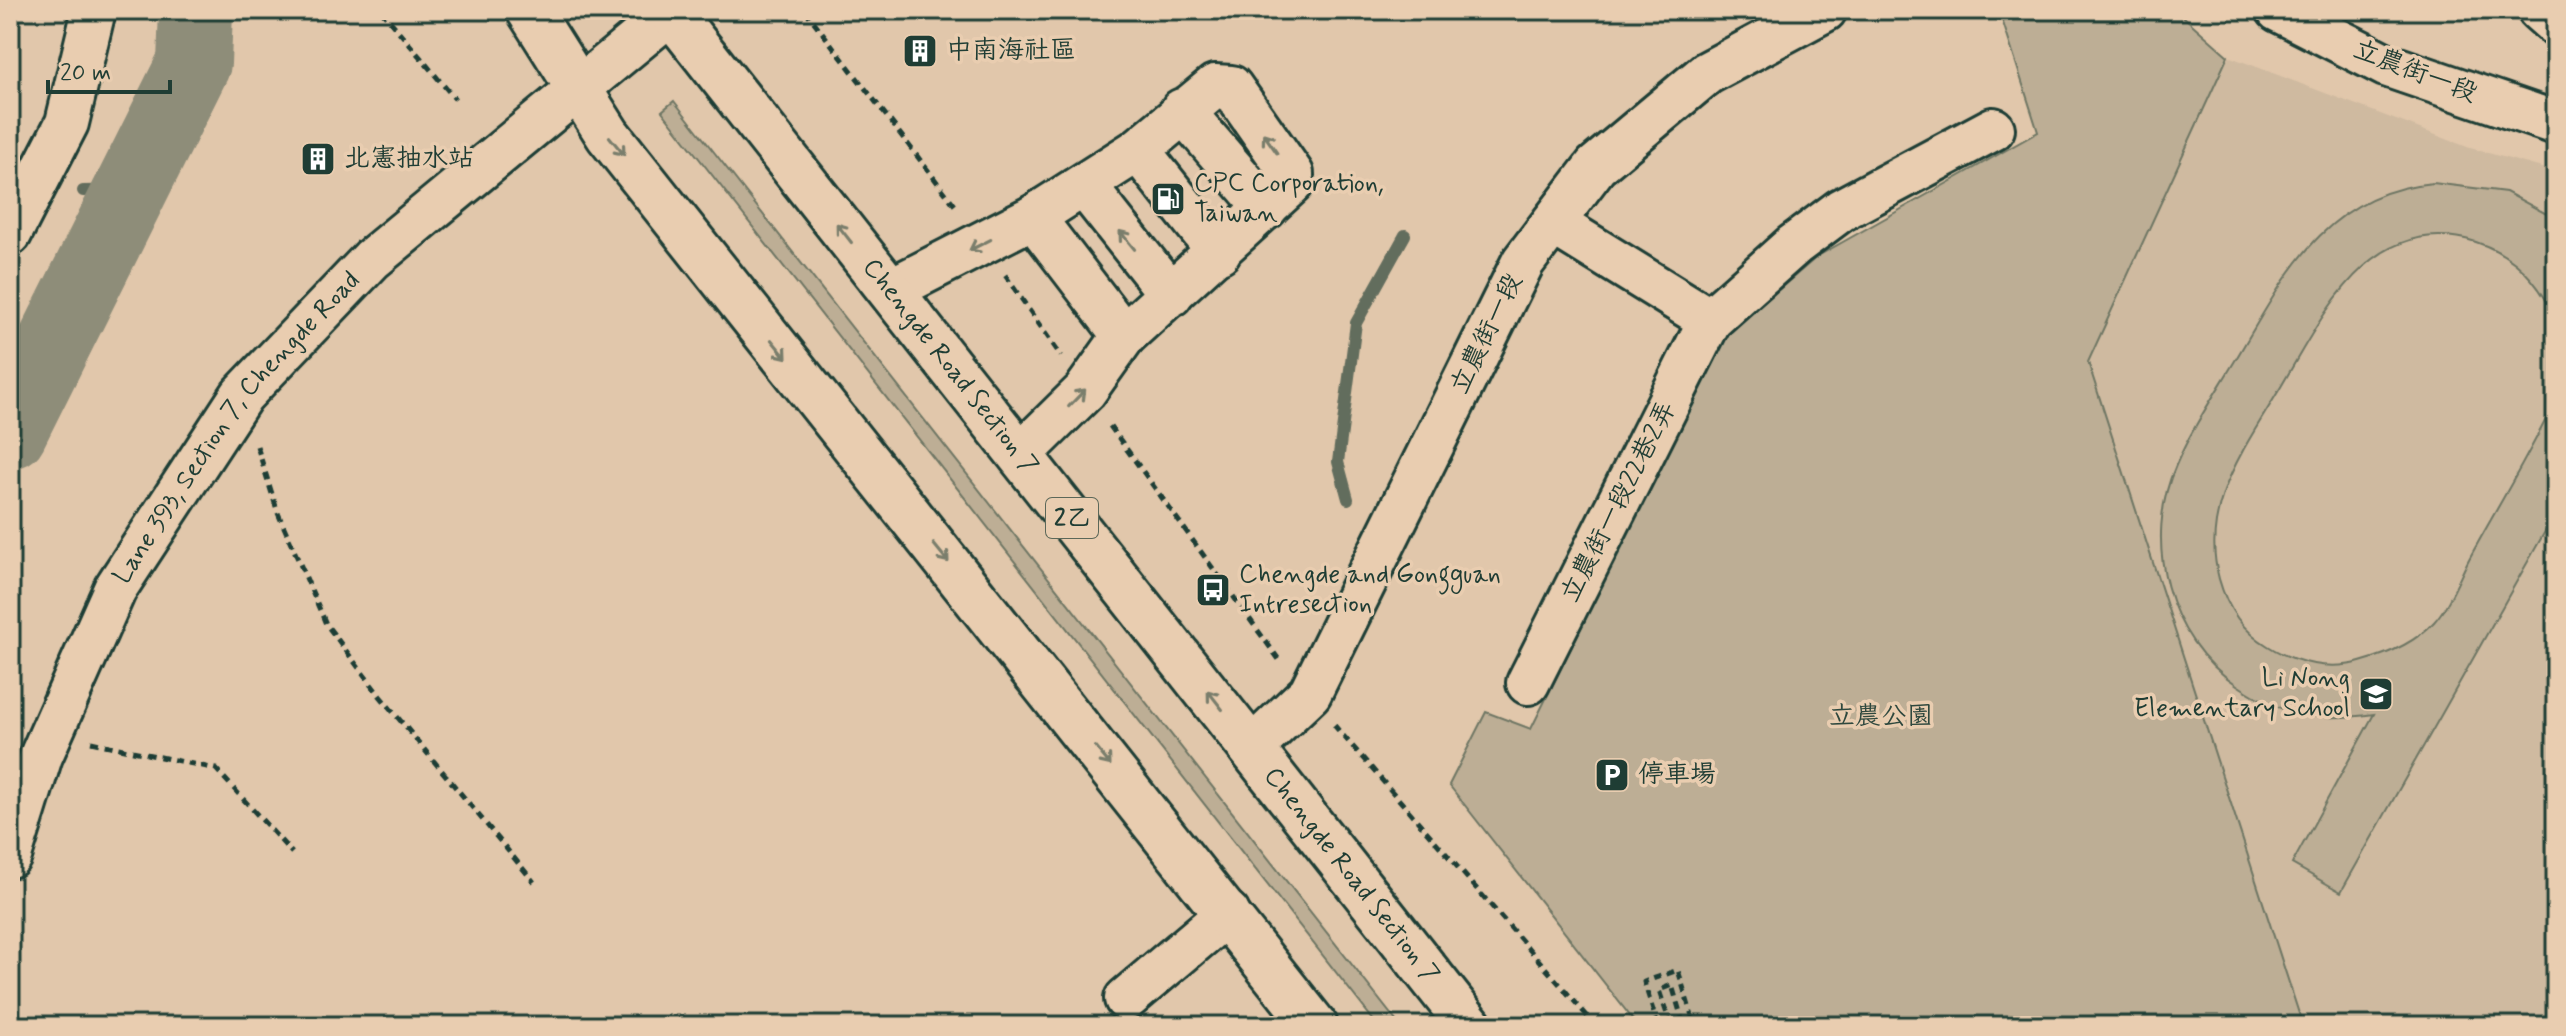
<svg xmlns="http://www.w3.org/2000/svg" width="2566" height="1036" viewBox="0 0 2566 1036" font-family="Mynerve,'LXGW WenKai TC',sans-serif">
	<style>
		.built { fill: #cfbaa0 }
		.green { fill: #bdae95; stroke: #6e7664; stroke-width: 2 }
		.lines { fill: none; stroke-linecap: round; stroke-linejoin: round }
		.stream { stroke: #626d5d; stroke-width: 12 }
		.river { stroke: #8e8d79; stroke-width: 74 }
		.minor-casing { stroke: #1f3d34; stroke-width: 48 }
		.major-casing { stroke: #1f3d34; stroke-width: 50 }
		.path { stroke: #1f3d34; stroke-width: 5; stroke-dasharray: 8 6; stroke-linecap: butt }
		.minor { stroke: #e9cdb0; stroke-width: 42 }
		.major { stroke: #e9cdb0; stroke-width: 44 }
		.oneway { stroke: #7a7e6c }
		.labels { text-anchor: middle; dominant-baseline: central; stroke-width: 7; stroke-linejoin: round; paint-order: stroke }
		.shield { fill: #e9cdb0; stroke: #5c6859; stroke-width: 2 }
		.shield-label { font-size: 24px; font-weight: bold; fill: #1f3d34 }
		.poi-label { font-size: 26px; fill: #1f3d34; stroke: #e9cdb0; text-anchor: start }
		.street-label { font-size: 26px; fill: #1f3d34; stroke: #e9cdb0 }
		.park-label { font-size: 26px; fill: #2f483e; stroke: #e9cdb0 }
	</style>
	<rect width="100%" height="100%" fill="#e1c7ab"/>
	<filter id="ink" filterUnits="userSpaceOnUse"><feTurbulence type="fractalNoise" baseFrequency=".0125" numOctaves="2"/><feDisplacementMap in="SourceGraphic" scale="16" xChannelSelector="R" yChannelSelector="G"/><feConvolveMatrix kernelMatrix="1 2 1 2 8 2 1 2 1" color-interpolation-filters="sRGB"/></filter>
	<g filter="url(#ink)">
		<polygon class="built" points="2228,56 2470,148 2556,172 2556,1026 2303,1026 2088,362"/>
		<g class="green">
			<polygon points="1999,10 2176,10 2228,56 2088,362 2303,1026 1638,1026 1449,785 1486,712 1531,729 1726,335 1818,256 2038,132"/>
			<polygon points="674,101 1400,1026 1378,1026 662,111"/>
			<path d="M2433 183 2506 192 2556 219V319C2539 282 2515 255 2476 242 2372 210 2325 312 2282 385 2246 447 2199 505 2219 579 2227 608 2243 631 2268 646 2295 663 2329 671 2360 662 2386 655 2415 643 2434 622 2449 606 2459 578 2469 559 2498 506 2530 454 2556 399V512L2341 892 2292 864 2374 714C2317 722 2285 717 2237 685 2167 639 2142 541 2176 465 2192 428 2215 394 2236 359 2285 277 2325 192 2433 183Z"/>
		</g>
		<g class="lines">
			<g class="stream">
				<polyline points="83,191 133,190"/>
				<polyline points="1348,499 1338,462 1356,323 1405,235"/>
			</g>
			<polyline class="river" points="10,432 194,63 196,10"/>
			<g class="minor-casing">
				<g id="minor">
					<polyline points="2278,10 2386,65 2556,123"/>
					<polyline points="2539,10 2556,25"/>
					<polyline points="1182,110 1266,208"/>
					<polyline points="1138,150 1219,252"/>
					<polyline points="1084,185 1171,295"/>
					<polyline points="1033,217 1138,150 1215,86 1231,87 1292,174 1292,183 1124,336"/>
					<polyline points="1553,223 1710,320"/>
					<polyline points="10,234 67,123 94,10"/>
					<polyline points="890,290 1033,217 1124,336 1085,391 1022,453"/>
					<polyline points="1528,683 1710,320 1794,245 1841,210 1993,129"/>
					<polyline points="1252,748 1310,693 1523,262 1596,166 1707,73 1825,10"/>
					<path id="s1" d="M10 856 41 756 115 589 242 395 372 259 674 10"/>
					<polyline points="1126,999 1228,913"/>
				</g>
			</g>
			<g class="major-casing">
				<g id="major">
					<polyline points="529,10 608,135 1315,1026"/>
					<path id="s2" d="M669 10 1470 1026"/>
				</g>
			</g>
			<g class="path">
				<polyline points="381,10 455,99"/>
				<polyline points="805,10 957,208"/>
				<polyline points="1005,275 1061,356"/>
				<polyline points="1110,426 1280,661"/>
				<polyline points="257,446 278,513 326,624 380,696 534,882"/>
				<polyline points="1334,725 1596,1026"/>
				<polyline points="91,742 216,769 292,853"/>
				<polyline points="10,1020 48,1026"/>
				<polyline points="1658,1026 1644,982 1678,970 1695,1026"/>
				<polyline points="1671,1026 1659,990 1672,985 1684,1026"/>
			</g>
			<use href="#minor" class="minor"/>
			<use href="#major" class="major"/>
		</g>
		<defs><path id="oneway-shaft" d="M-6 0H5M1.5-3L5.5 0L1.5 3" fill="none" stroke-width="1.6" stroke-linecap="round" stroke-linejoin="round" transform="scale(2)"/></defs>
		<g class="oneway">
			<use href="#oneway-shaft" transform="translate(1270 143) rotate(-125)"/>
			<use href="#oneway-shaft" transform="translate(617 146) rotate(51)"/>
			<use href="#oneway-shaft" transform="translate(844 233) rotate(-128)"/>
			<use href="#oneway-shaft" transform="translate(1127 240) rotate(-129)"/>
			<use href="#oneway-shaft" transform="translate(980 245) rotate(153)"/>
			<use href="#oneway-shaft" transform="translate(779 349) rotate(51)"/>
			<use href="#oneway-shaft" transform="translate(1077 398) rotate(-46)"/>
			<use href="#oneway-shaft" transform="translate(941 553) rotate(51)"/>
			<use href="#oneway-shaft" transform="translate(1215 700) rotate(-128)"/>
			<use href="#oneway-shaft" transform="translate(1103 756) rotate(51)"/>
		</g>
	</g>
	<defs>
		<g id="building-square" transform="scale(1.8)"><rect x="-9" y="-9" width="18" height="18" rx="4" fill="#1f3d34" stroke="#e9cdb0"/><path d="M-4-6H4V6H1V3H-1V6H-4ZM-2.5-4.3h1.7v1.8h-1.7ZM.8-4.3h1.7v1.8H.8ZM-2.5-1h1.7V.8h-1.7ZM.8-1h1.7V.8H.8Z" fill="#fff"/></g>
		<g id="fuel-square" transform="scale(1.8)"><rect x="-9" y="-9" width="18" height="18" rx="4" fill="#1f3d34" stroke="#e9cdb0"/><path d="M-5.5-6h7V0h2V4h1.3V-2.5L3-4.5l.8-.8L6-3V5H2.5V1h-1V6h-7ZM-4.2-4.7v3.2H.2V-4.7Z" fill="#fff"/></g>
		<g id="bus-square" transform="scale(1.8)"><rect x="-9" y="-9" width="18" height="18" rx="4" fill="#1f3d34" stroke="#e9cdb0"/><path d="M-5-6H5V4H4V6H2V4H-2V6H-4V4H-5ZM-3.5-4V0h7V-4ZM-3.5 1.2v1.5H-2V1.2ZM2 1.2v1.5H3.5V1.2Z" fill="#fff"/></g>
		<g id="school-square" transform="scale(1.8)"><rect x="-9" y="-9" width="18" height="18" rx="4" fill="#1f3d34" stroke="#e9cdb0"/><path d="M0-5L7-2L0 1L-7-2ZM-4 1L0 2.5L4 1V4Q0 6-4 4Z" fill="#fff"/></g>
		<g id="parking-square" transform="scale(1.8)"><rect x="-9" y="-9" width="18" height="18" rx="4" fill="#1f3d34" stroke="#e9cdb0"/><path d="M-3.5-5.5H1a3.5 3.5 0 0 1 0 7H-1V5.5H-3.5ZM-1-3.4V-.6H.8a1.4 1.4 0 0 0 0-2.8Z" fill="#fff"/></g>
	</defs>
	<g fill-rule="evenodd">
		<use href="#building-square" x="920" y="51"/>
		<use href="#building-square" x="318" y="159"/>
		<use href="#fuel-square" x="1168" y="199"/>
		<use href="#bus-square" x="1213" y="590"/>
		<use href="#school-square" x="2376" y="694"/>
		<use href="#parking-square" x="1612" y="775"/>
	</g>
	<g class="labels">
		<rect class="shield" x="1046" y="498" width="52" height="40" rx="6"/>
		<g class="shield-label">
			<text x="1072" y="518">2乙</text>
		</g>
		<g class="poi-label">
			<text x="946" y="51">中南海社區</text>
			<text x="344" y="159">北憲抽水站</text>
			<text x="1194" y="184">CPC Corporation,<tspan x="1194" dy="30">Taiwan</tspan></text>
			<text x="1239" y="575">Chengde and Gongguan<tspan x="1239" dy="30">Intresection</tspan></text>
			<text x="2350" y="679" text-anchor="end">Li Nong<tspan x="2350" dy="30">Elementary School</tspan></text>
			<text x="1638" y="775">停車場</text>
		</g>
		<g class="street-label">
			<text transform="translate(2415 72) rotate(21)">立農街一段</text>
			<text transform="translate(1487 334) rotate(-64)">立農街一段</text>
			<text stroke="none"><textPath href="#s2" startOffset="454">Chengde Road Section 7</textPath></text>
			<text stroke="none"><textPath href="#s1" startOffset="490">Lane 393, Section 7, Chengde Road</textPath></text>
			<text transform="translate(1619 502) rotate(-63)">立農街一段22巷2弄</text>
			<text stroke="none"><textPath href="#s2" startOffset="1102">Chengde Road Section 7</textPath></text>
		</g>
		<g class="park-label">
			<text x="1881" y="717">立農公園</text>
		</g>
	</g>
	<rect width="2566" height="1036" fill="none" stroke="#e9cdb0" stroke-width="40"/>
	<rect x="20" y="20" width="2526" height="996" fill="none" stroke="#1f3d34" stroke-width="3" filter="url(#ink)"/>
	<path d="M48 80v12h122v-12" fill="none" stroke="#1f3d34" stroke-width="4"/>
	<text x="60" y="80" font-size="24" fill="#1f3d34" stroke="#e9cdb0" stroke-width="6" paint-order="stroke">20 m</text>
</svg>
